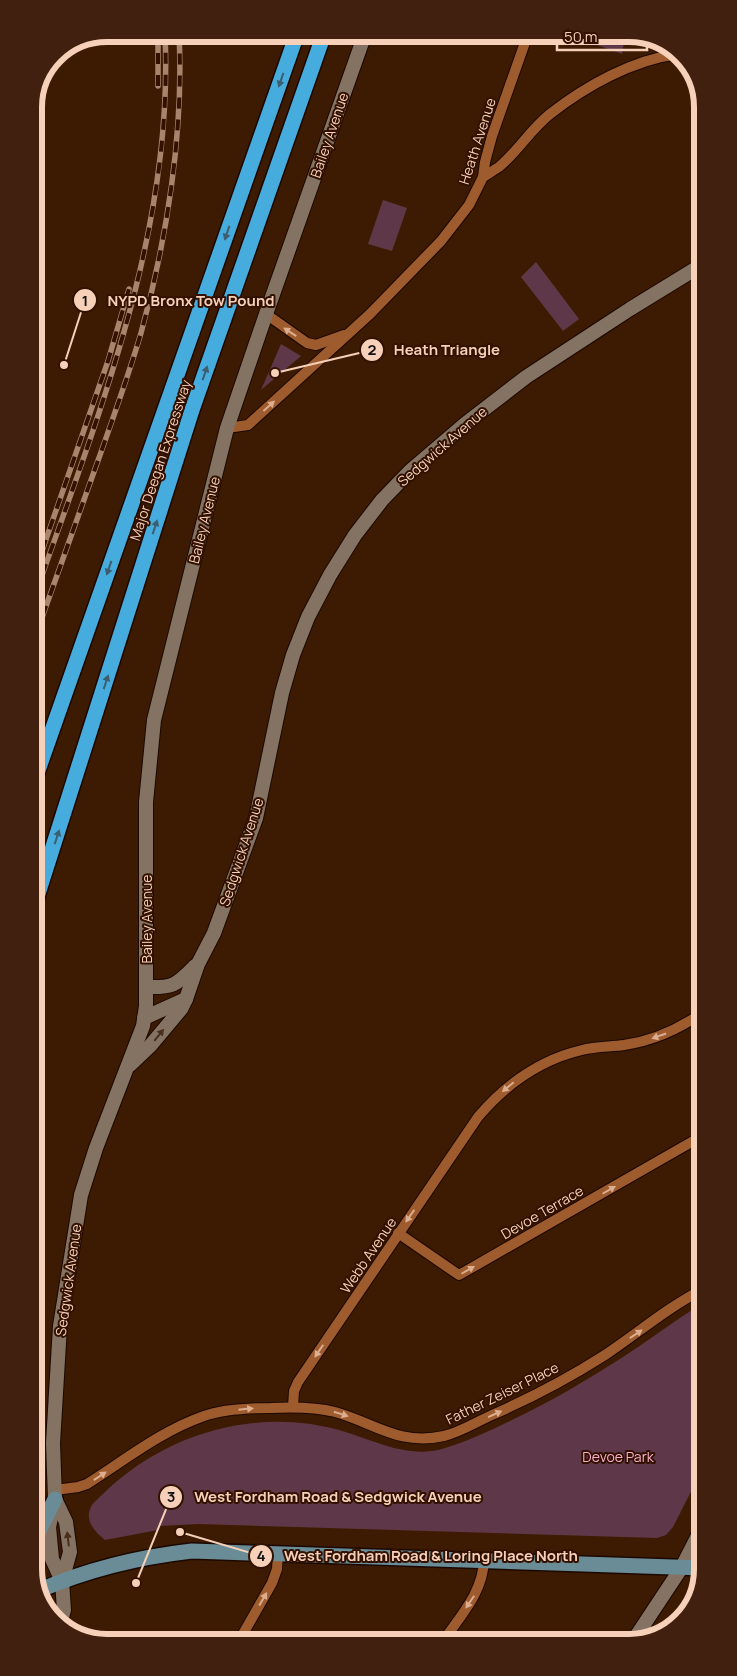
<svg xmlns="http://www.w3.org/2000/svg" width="737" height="1676" viewBox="0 0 737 1676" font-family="Manrope,sans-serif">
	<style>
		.green { fill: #5e3848 }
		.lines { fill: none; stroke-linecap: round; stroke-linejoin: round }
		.street-casing { stroke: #1c0800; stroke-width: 12 }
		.secondary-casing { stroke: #1c0800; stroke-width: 16 }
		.primary-casing { stroke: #1c0800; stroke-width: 18 }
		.highway-casing { stroke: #1c0800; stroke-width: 18 }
		.street { stroke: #9e5b2d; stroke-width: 10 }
		.secondary { stroke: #847362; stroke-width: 14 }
		.primary { stroke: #698c97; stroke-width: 15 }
		.highway { stroke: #46acdd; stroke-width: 15 }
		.rail-casing { stroke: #a8846c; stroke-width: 5.5 }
		.rail { stroke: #321100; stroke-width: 4; stroke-dasharray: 11; stroke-linecap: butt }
		.oneway { fill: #3c5e6e }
		.oneway2 { fill: #dcad8f }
		.oneway3 { fill: #4b2e1d }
		.labels { text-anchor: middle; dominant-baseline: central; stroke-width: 4; stroke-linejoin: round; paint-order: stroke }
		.street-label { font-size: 14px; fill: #f6d0b9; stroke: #321100 }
		.park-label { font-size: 14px; fill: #faadcd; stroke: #321100 }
		.rim { fill: none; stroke: #f6d0b9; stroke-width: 6 }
		.leader { fill: none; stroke: #f6d0b9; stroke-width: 2 }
		.callout-dot { fill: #f6d0b9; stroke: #321100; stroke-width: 2 }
		.mark-label { font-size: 15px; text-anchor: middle; font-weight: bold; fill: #111 }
		.callout-label { font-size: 15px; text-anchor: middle; font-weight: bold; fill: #f6d0b9; stroke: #321100; stroke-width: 4; stroke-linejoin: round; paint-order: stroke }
	</style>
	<rect width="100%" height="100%" fill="#3d1b02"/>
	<g class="green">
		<polygon points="567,34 625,34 622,54"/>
		<polygon points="383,200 407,208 392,251 368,244"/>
		<polygon points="536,262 579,319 563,331 521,277"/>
		<polygon points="281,344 301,356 261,390"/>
		<path d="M703 1305V1468L673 1527 666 1535 657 1538 198 1524 159 1526 158 1530 105 1540C95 1532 83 1520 92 1505 95 1501 101 1496 105 1492 166 1433 257 1407 339 1430 371 1439 407 1459 442 1449 466 1442 489 1431 512 1420 550 1402 587 1380 623 1357 646 1342 669 1325 692 1310Z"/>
	</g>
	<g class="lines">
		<g class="street-casing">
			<g id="street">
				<path d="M483 177C488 174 494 170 499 167 518 151 531 129 550 114 586 86 632 60 678 54"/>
				<polyline points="266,314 307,343 316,345 344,335"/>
				<polyline points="227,428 248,425 370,314 441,241 469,205 483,177 485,162 492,136 528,34"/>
				<polyline points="398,1233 459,1275 702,1136"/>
				<path d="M293 1407 294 1391 298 1382 478 1117C506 1084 539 1060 582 1050 596 1046 610 1047 624 1045 652 1041 679 1029 702 1013"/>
				<path d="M55 1490 78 1487 87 1484C125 1460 161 1431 204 1416 223 1409 251 1408 271 1408 292 1407 315 1407 335 1412 375 1423 398 1446 444 1436 461 1432 476 1422 492 1415 531 1398 569 1378 605 1355 638 1333 668 1307 702 1290"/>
				<path d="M444 1640C461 1615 483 1592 484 1560"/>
				<polyline points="239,1641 272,1583 277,1569 278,1554"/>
			</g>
		</g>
		<g class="secondary-casing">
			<g id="secondary">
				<path d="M146 987C174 988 176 985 195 966"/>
				<polyline points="144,1018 186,999"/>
				<polyline points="130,1065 150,1046 181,1009 186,999 198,964 214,933 256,818 282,693 293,655 308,617 330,575 355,535 382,500 410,471 465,424 526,377 630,309 700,266"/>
				<polyline points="55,1499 66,1522 70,1552 62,1581"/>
				<polyline points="60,1624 64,1610 62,1581 52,1559 49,1527 55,1499 53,1443 60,1326 81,1195 96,1148 143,1026 146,1006 146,802 154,720 227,428 266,314 365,34"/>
				<polyline points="635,1638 682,1567 703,1526"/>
			</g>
		</g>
		<g class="primary-casing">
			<g id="primary">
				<polyline points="38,1533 55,1499"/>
				<path d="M38 1591C86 1570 139 1557 192 1551L703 1568"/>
			</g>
		</g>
		<g class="highway-casing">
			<g id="highway">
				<polyline points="36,776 297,34"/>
				<polyline points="36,900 192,410 324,34"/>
			</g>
		</g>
		<use href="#street" class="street"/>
		<use href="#secondary" class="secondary"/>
		<use href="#primary" class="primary"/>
		<use href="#highway" class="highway"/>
		<g class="rail-casing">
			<g id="rail">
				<polyline points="158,86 158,36"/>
				<polyline points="35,571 108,361 129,289"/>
				<path d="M35 595C99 413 174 230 165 34"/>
				<path d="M35 637C57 576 78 516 100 455 114 415 129 374 141 333 167 239 184 131 179 34"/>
			</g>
		</g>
		<use href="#rail" class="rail"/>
	</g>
	<defs><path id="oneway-solid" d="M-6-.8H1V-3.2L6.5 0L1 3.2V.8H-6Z" transform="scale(1.25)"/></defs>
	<g class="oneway">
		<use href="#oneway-solid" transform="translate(281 80) rotate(109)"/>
		<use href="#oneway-solid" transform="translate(227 233) rotate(109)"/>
		<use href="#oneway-solid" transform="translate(205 373) rotate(-71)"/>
		<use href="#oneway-solid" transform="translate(155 527) rotate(-72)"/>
		<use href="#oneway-solid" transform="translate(109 568) rotate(109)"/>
		<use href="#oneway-solid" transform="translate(106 682) rotate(-72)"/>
		<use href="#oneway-solid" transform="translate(57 837) rotate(-72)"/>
	</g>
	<g class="oneway2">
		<use href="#oneway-solid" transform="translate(290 332) rotate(-147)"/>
		<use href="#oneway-solid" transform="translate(269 406) rotate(-42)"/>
		<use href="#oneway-solid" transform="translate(659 1036) rotate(161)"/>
		<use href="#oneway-solid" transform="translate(508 1087) rotate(140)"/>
		<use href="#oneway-solid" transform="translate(609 1190) rotate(-30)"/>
		<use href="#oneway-solid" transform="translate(410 1216) rotate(125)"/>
		<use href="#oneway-solid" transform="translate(468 1270) rotate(-30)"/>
		<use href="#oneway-solid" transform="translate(636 1334) rotate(-34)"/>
		<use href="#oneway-solid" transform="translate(319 1351) rotate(124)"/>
		<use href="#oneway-solid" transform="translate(246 1409) rotate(-6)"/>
		<use href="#oneway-solid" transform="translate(341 1414) rotate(17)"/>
		<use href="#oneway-solid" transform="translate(495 1414) rotate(-24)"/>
		<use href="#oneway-solid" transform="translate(100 1476) rotate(-33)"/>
		<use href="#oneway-solid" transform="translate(263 1599) rotate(-60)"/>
		<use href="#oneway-solid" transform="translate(470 1602) rotate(124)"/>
	</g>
	<g class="oneway3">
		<use href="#oneway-solid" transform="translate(159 1035) rotate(-51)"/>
		<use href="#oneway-solid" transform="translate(68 1539) rotate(-97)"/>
	</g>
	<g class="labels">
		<g class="street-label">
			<text transform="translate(329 135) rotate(-71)">Bailey Avenue</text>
			<text transform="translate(477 141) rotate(-72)">Heath Avenue</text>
			<text transform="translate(442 446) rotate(-41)">Sedgwick Avenue</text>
			<text transform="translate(160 460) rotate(-72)">Major Deegan Expressway</text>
			<text transform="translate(204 520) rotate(-76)">Bailey Avenue</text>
			<text transform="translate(241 852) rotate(-72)">Sedgwick Avenue</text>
			<text transform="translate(146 919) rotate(-90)">Bailey Avenue</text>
			<text transform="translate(542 1212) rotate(-30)">Devoe Terrace</text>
			<text transform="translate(368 1255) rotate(-56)">Webb Avenue</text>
			<text transform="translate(68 1280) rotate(-82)">Sedgwick Avenue</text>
			<text transform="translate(502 1393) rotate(-26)">Father Zeiser Place</text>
		</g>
		<g class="park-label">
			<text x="618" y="1456">Devoe Park</text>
		</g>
	</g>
	<path d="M0 0H737V1676H0ZM107 42H629A65 65 0 0 1 694 107V1569A65 65 0 0 1 629 1634H107A65 65 0 0 1 42 1569V107A65 65 0 0 1 107 42Z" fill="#42200f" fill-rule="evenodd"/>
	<path class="rim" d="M107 42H629A65 65 0 0 1 694 107V1569A65 65 0 0 1 629 1634H107A65 65 0 0 1 42 1569V107A65 65 0 0 1 107 42Z"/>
	<path class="leader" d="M64 365L85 300M275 373L372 350M136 1583L171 1497M180 1532L261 1556"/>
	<g class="callout-dot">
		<circle cx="64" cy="365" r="5"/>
		<circle cx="275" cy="373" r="5"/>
		<circle cx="136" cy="1583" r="5"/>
		<circle cx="180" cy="1532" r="5"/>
		<circle cx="85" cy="300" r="12"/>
		<circle cx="372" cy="350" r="12"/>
		<circle cx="171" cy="1497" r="12"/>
		<circle cx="261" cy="1556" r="12"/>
	</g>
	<g class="mark-label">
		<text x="85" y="306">1</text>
		<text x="372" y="355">2</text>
		<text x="171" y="1502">3</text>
		<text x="261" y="1561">4</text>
	</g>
	<g class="callout-label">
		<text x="191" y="306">NYPD Bronx Tow Pound</text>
		<text x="447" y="355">Heath Triangle</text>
		<text x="338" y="1502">West Fordham Road &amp; Sedgwick Avenue</text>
		<text x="431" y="1561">West Fordham Road &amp; Loring Place North</text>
	</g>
	<path d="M557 42v8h90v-8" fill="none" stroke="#f6d0b9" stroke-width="2.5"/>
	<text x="564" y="42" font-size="15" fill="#f6d0b9" stroke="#321100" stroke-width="4" paint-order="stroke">50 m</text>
</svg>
